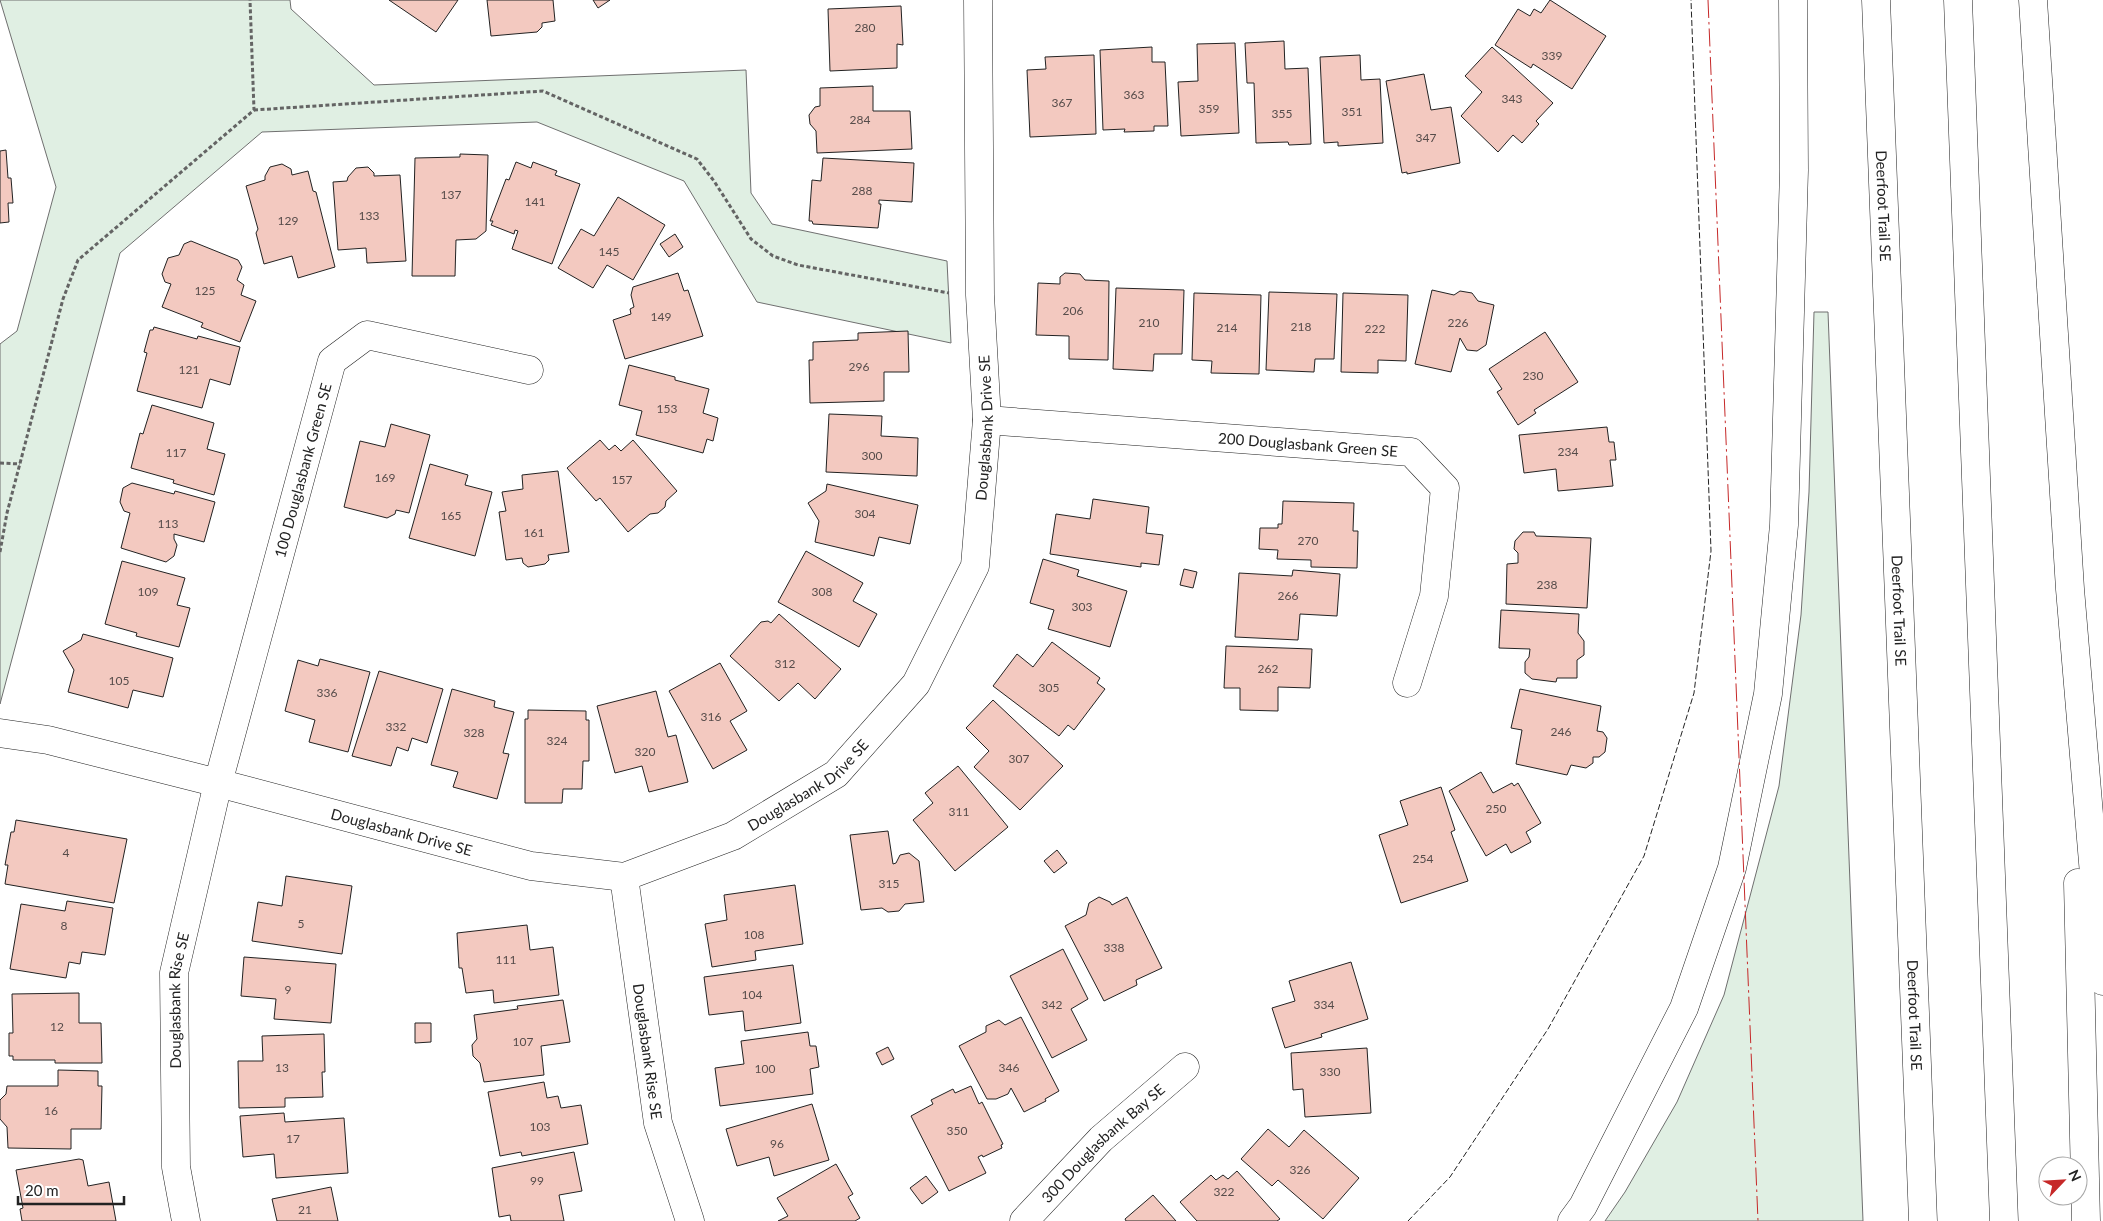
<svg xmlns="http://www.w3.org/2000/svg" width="2103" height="1221" viewBox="0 0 2103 1221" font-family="Lato,sans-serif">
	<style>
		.green { fill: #e0efe3; stroke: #6f6f6f }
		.building { fill: #f3c9c0; stroke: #222 }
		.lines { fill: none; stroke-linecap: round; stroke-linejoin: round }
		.minor-casing { stroke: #222; stroke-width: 29 }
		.highway-casing { stroke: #222; stroke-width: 29 }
		.path { stroke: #646464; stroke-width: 3; stroke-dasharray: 4 2.5; stroke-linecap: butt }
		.minor { stroke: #fff; stroke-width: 28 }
		.highway { stroke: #fff; stroke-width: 28 }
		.fence { stroke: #222; stroke-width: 1; stroke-dasharray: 6 2.5; stroke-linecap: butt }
		.power { stroke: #c62828; stroke-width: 1; stroke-dasharray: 18 4 2.5 4; stroke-linecap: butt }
		.labels { text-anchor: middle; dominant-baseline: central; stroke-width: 4; stroke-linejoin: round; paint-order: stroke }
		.number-label { font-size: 12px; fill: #564c4a }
		.street-label { font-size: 15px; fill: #222; stroke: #fff }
	</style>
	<rect width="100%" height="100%" fill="#fff"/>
	<g class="green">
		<polygon points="0,0 290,0 291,9 374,85 746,70 751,193 772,224 947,261 951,343 757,302 684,181 537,122 262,132 120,253 0,704 0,344 17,331 56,187"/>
		<polygon points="1814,312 1828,312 1863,1221 1605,1221 1625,1192 1677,1102 1724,995 1779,786 1801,615 1809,492"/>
	</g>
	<g class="building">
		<polygon points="389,0 458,0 436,32"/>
		<polygon points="487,0 553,0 555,21 542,23 542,27 537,32 491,36"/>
		<polygon points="593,0 610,0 598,8"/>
		<polygon points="1550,0 1606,36 1572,89 1533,64 1531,68 1495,45 1518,9 1530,16 1534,9 1541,13"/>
		<polygon points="901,6 903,45 897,44 897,68 830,71 828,9"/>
		<polygon points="1284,41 1285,69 1308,68 1311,144 1289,145 1288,142 1256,143 1254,83 1247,83 1245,43"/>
		<polygon points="1235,43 1239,133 1181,136 1178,82 1198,81 1197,44"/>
		<polygon points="1152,47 1152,62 1165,62 1168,126 1154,126 1154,131 1124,132 1125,129 1103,130 1100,50"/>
		<polygon points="1492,47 1553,103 1536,121 1539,124 1522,143 1513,135 1498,152 1461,116 1482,92 1465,76"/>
		<polygon points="1094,55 1096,134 1030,137 1027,70 1046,69 1045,57"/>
		<polygon points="1360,55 1361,80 1380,79 1383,143 1338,146 1338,142 1324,143 1320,57"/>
		<polygon points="1424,74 1431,110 1451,107 1460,163 1407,174 1407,172 1402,173 1386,81"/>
		<polygon points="873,86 873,111 910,111 912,149 817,153 816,131 810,124 809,115 815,107 820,106 820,88"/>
		<polygon points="6,150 8,178 11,178 13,203 8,203 9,222 0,223 0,151"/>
		<polygon points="460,154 488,155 486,231 476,239 456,240 455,276 412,276 415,158 460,157"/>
		<polygon points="823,158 914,163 912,202 879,200 879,204 881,204 878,228 813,224 812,221 809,221 812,180 821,181"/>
		<polygon points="516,162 531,168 533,162 557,171 555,175 580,184 552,264 512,249 518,231 515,230 514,234 491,225 493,221 490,221 506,179 509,180"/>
		<polygon points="282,164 291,169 292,175 308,171 313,191 316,192 335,267 298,278 292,256 264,264 256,233 258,229 246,186 265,180 265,176 270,167"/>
		<polygon points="368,167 374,173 374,176 400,175 406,261 367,263 366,248 338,250 333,182 347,181 348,177 356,168"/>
		<polygon points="618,197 665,225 633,280 607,265 593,288 558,268 581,229 594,236"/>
		<polygon points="675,234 683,247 669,257 660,244"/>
		<polygon points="191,241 238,260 242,267 237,280 244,285 241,295 256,301 240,342 201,327 203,323 162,307 171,284 165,282 162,274 168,258 179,255 184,244"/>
		<polygon points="678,273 684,291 688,290 703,336 625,359 613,320 631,314 630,309 634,307 631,295 633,287"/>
		<polygon points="1065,273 1080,274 1085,280 1109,281 1108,360 1069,359 1069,336 1036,335 1038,283 1060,284 1060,277"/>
		<polygon points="1116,288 1184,290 1182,354 1154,354 1153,371 1113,369"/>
		<polygon points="1432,290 1454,295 1460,291 1472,293 1478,301 1494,305 1486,345 1477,351 1467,350 1460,338 1451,372 1415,364"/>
		<polygon points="1269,292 1337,294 1334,359 1315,359 1314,372 1266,370"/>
		<polygon points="1194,293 1261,295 1259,374 1211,373 1212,361 1192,360"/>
		<polygon points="1343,293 1408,295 1406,361 1378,360 1378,373 1341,372"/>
		<polygon points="154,327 197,339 198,336 240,347 230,385 210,379 202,408 137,391 147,353 144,352 150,330 153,330"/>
		<polygon points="908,331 909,372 884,372 884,401 810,403 809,360 813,360 813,342 858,340 858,333"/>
		<polygon points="1545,332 1578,382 1534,410 1536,413 1518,425 1497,392 1502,389 1489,369"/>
		<polygon points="629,365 675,377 675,380 709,389 703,413 718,418 713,441 707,439 703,453 636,435 642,411 619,405"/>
		<polygon points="152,405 214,423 207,449 225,454 214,495 173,483 174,480 131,468 140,433 143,434"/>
		<polygon points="829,414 882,416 881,436 918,438 917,476 826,472"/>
		<polygon points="391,424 430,435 409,513 396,510 395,514 387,518 344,507 360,441 385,447"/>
		<polygon points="1607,427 1609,442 1614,442 1616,460 1610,460 1613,486 1558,491 1556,469 1524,473 1519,435"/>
		<polygon points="600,440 609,450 615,445 621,451 633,440 677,491 666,501 665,507 658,513 650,514 628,532 600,498 596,501 567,468"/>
		<polygon points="430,464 468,475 465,485 492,492 475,556 409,538"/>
		<polygon points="558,471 569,552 548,555 549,560 545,564 528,567 523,563 522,558 506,560 499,512 506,511 502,492 523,489 522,475"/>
		<polygon points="132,483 174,494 175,491 215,502 204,542 174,534 174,539 177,545 174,556 166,562 121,548 130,513 124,511 120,502 123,488"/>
		<polygon points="827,484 918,505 910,544 879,537 874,556 815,542 819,521 808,503 826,491"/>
		<polygon points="1093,499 1149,507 1146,533 1163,535 1159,565 1141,563 1141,567 1050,554 1056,514 1090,519"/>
		<polygon points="1283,501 1354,503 1353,531 1358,531 1357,568 1311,567 1311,560 1277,559 1278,550 1259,549 1260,528 1278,528 1278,524 1282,524"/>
		<polygon points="1523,532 1534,532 1536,536 1591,538 1587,608 1506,604 1507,564 1518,563 1518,553 1514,549 1515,541"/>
		<polygon points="806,551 863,583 853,601 877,614 859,647 778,602"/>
		<polygon points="1043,559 1079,570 1077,576 1127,591 1110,647 1048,629 1054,610 1030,603"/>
		<polygon points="122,561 185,578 177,605 190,608 179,647 136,636 137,633 105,624"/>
		<polygon points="1184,569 1197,572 1193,588 1180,585"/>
		<polygon points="1293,570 1340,574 1337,616 1300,614 1298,640 1235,637 1239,573 1292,576"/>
		<polygon points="1501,610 1579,614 1578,633 1584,641 1584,655 1577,660 1577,678 1557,678 1556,682 1532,679 1525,673 1525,662 1529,657 1530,649 1499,648"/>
		<polygon points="779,614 841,669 815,699 798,683 779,701 730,656 761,622 768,621 771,623"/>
		<polygon points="83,634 173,658 163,697 133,690 128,708 68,692 74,670 63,651 81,640"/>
		<polygon points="1052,642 1100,678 1097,683 1105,689 1074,730 1068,725 1059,736 993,686 1017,654 1033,667"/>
		<polygon points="1226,646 1312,649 1310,688 1278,687 1278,711 1240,710 1240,688 1224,688"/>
		<polygon points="320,659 370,672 348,752 309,742 315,720 285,711 298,660 318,666"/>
		<polygon points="720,663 747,711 730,721 747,750 713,769 669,691"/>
		<polygon points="379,671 443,689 427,743 412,738 408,751 397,747 391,766 352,756"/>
		<polygon points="452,689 495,701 494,707 514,712 503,753 509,754 497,799 453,787 458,772 431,765"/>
		<polygon points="1520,689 1601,706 1597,731 1603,732 1607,738 1605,752 1599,757 1593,757 1593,763 1586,768 1571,765 1567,775 1516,764 1522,730 1511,728"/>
		<polygon points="656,691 668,737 676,735 688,782 649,792 642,766 615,773 597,706"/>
		<polygon points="993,700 1063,766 1020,810 974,767 989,751 966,728"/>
		<polygon points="528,710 586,711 586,720 589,720 589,761 583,761 582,789 563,789 562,803 525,803 525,719 528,719"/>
		<polygon points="958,766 1008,827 955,871 913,820 933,803 925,793"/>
		<polygon points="1481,772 1493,793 1512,783 1514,786 1518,783 1541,823 1526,832 1531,842 1511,853 1506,844 1486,856 1449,791"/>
		<polygon points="1441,787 1455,830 1451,832 1468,881 1401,903 1379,835 1408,825 1400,801"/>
		<polygon points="16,820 127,839 114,903 5,884 8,865 5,865 11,832 14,832"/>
		<polygon points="888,831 893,864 896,863 900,855 909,853 919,861 924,902 905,904 899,911 888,912 882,908 861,910 850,835"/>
		<polygon points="1057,850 1067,863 1054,873 1044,861"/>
		<polygon points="286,876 352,886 342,954 252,941 258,902 282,906"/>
		<polygon points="795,885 803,944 755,951 756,960 712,967 705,924 727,920 724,895"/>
		<polygon points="1099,897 1110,902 1112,905 1127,897 1162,968 1136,980 1137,985 1104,1001 1065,926 1086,915 1089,903"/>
		<polygon points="67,901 113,908 105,955 82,952 80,964 69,962 66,978 10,969 21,904 65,911"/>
		<polygon points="527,925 530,950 553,947 559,995 494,1003 493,990 466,993 462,968 459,968 457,933"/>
		<polygon points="1063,949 1088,999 1071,1009 1087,1040 1052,1058 1010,976"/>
		<polygon points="244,957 336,964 331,1023 274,1019 276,999 241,996"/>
		<polygon points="1351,962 1368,1019 1321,1034 1322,1037 1285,1048 1272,1008 1295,1001 1289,981"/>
		<polygon points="793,965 801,1023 745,1031 743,1011 709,1015 704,977"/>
		<polygon points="79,993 79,1023 101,1023 102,1063 55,1063 55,1060 13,1060 13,1056 9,1056 9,1033 13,1033 12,994"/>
		<polygon points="563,1000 570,1042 541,1046 544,1075 484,1082 480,1063 473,1056 472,1045 477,1039 474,1015 518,1009 517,1006"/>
		<polygon points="1021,1017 1059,1091 1045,1099 1046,1101 1024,1112 1011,1088 1008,1094 996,1099 987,1099 959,1046 986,1032 986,1026 999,1020 1005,1025"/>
		<polygon points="415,1023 431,1023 431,1042 415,1043"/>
		<polygon points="808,1032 810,1046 816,1046 819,1067 810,1069 813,1094 720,1106 715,1068 744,1064 741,1041"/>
		<polygon points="324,1034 325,1072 322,1072 323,1097 285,1098 285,1107 239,1108 238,1061 263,1061 262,1036"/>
		<polygon points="888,1047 894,1059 882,1065 876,1053"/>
		<polygon points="1367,1048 1371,1113 1305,1117 1303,1089 1293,1090 1291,1053"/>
		<polygon points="58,1070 98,1071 98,1086 102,1086 101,1129 71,1129 71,1149 8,1148 7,1127 0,1119 0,1100 6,1094 7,1086 58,1086"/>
		<polygon points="544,1082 547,1098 558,1096 561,1108 581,1105 588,1144 522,1156 521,1152 500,1156 488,1092"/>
		<polygon points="971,1086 979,1104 982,1102 1003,1144 1001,1145 1002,1148 983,1157 982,1155 978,1157 986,1173 949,1191 911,1116 933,1104 931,1100 953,1089 955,1093"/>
		<polygon points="812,1104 829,1160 774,1176 769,1157 737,1166 726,1129"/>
		<polygon points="284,1113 285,1122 344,1118 348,1173 276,1178 274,1154 243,1157 240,1116"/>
		<polygon points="1268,1129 1289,1147 1304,1130 1359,1178 1323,1219 1278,1180 1272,1186 1241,1159"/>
		<polygon points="574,1152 582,1191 559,1195 564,1221 511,1221 510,1215 499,1217 492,1168"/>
		<polygon points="79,1159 83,1160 88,1186 109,1182 116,1221 22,1221 20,1209 23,1208 16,1170"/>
		<polygon points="836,1164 853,1194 848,1197 860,1218 855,1221 778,1221 788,1216 777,1198"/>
		<polygon points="1237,1171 1280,1219 1277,1221 1197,1221 1180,1202 1211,1175 1216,1180 1223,1175 1228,1179"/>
		<polygon points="926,1176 938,1192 922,1204 910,1188"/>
		<polygon points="331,1187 338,1221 277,1221 272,1199"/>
		<polygon points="1153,1195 1176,1221 1126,1221 1125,1219"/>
	</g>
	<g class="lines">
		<g class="minor-casing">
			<g id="minor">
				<path id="s1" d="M987 420 1411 452 1445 488 1434 596 1407 683"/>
				<path id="s2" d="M0 733 48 740 218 783 531 866 624 877 733 836 836 774 916 684 975 566 987 420 980 295 978 0"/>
				<path id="s3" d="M624 877 658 1123 690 1221"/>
				<path id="s4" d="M186 1221 176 1167 174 973 218 783 332 361 367 335 529 370"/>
				<path id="s5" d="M1024 1221 1101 1139 1185 1067"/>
			</g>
		</g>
		<g class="highway-casing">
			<g id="highway">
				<path id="s6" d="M1876 0 1923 1221"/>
				<polyline points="1958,0 2004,1221"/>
				<polyline points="2033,0 2070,589 2103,981"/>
				<polyline points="2078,883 2086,1221"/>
				<polyline points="1572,1221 1583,1206 1684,1008 1732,868 1768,694 1784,525 1794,170 1793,0"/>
			</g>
		</g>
		<g class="path">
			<polyline points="254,110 543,91 697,159 714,181 751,239 773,256 798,265 949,293"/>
			<polyline points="0,463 20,464"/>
			<polyline points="0,552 7,513 63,299 78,260 254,110 250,0"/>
		</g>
		<use href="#minor" class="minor"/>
		<use href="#highway" class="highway"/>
		<polyline class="fence" points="1408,1221 1450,1177 1548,1029 1644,856 1694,693 1711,551 1691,0"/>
		<polyline class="power" points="1708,0 1758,1221"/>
	</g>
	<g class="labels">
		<g class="number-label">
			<text x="865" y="27">280</text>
			<text x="1552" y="55">339</text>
			<text x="1134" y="94">363</text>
			<text x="1512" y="98">343</text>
			<text x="1062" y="102">367</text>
			<text x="1209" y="108">359</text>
			<text x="1352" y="111">351</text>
			<text x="1282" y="113">355</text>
			<text x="860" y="119">284</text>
			<text x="1426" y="137">347</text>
			<text x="862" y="190">288</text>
			<text x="451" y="194">137</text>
			<text x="535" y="201">141</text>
			<text x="369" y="215">133</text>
			<text x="288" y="220">129</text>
			<text x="609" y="251">145</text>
			<text x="205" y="290">125</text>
			<text x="1073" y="310">206</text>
			<text x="661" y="316">149</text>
			<text x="1149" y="322">210</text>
			<text x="1458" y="322">226</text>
			<text x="1301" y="326">218</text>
			<text x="1227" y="327">214</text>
			<text x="1375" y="328">222</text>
			<text x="859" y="366">296</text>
			<text x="189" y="369">121</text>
			<text x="1533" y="375">230</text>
			<text x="667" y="408">153</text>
			<text x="1568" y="451">234</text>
			<text x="176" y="452">117</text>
			<text x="872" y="455">300</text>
			<text x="385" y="477">169</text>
			<text x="622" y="479">157</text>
			<text x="865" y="513">304</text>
			<text x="451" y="515">165</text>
			<text x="168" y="523">113</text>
			<text x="534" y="532">161</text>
			<text x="1308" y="540">270</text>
			<text x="1547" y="584">238</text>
			<text x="148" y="591">109</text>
			<text x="822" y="591">308</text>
			<text x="1288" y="595">266</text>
			<text x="1082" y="606">303</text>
			<text x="785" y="663">312</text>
			<text x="1268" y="668">262</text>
			<text x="119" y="680">105</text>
			<text x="1049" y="687">305</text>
			<text x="327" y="692">336</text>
			<text x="711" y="716">316</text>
			<text x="396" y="726">332</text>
			<text x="1561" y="731">246</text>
			<text x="474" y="732">328</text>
			<text x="557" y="740">324</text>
			<text x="645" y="751">320</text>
			<text x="1019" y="758">307</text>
			<text x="1496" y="808">250</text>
			<text x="959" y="811">311</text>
			<text x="66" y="852">4</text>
			<text x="1423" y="858">254</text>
			<text x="889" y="883">315</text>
			<text x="301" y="923">5</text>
			<text x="64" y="925">8</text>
			<text x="754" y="934">108</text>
			<text x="1114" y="947">338</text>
			<text x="506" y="959">111</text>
			<text x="288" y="989">9</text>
			<text x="752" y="994">104</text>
			<text x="1052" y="1004">342</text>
			<text x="1324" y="1004">334</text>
			<text x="57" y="1026">12</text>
			<text x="523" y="1041">107</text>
			<text x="282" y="1067">13</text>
			<text x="1009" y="1067">346</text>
			<text x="765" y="1068">100</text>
			<text x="1330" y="1071">330</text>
			<text x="51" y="1110">16</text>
			<text x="540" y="1126">103</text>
			<text x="957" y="1130">350</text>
			<text x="293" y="1138">17</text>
			<text x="777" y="1143">96</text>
			<text x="1300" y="1169">326</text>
			<text x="537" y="1180">99</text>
			<text x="1224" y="1191">322</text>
			<text x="305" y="1209">21</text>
		</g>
		<g class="street-label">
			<text stroke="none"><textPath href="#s6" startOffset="206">Deerfoot Trail SE</textPath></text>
			<text stroke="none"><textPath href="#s2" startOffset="1269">Douglasbank Drive SE</textPath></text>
			<text stroke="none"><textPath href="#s1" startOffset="322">200 Douglasbank Green SE</textPath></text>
			<text stroke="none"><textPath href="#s4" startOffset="768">100 Douglasbank Green SE</textPath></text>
			<text stroke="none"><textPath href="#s6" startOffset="611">Deerfoot Trail SE</textPath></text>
			<text stroke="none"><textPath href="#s2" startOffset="849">Douglasbank Drive SE</textPath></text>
			<text stroke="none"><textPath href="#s2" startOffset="414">Douglasbank Drive SE</textPath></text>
			<text stroke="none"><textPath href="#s4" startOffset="222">Douglasbank Rise SE</textPath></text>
			<text stroke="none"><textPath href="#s6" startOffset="1016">Deerfoot Trail SE</textPath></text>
			<text stroke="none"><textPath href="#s3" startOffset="176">Douglasbank Rise SE</textPath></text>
			<text stroke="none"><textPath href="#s5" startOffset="111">300 Douglasbank Bay SE</textPath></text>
		</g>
	</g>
	<g transform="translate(2063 1181) rotate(65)"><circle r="24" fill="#ffffff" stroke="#a7a7a7"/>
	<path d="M0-4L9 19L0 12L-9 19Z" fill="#c62828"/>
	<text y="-8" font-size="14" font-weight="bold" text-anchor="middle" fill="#222222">N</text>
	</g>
	<path d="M18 1196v8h106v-8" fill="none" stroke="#222222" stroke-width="2.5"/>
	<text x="25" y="1196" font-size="15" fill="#222222" stroke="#ffffff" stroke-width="4" paint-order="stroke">20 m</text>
</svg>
